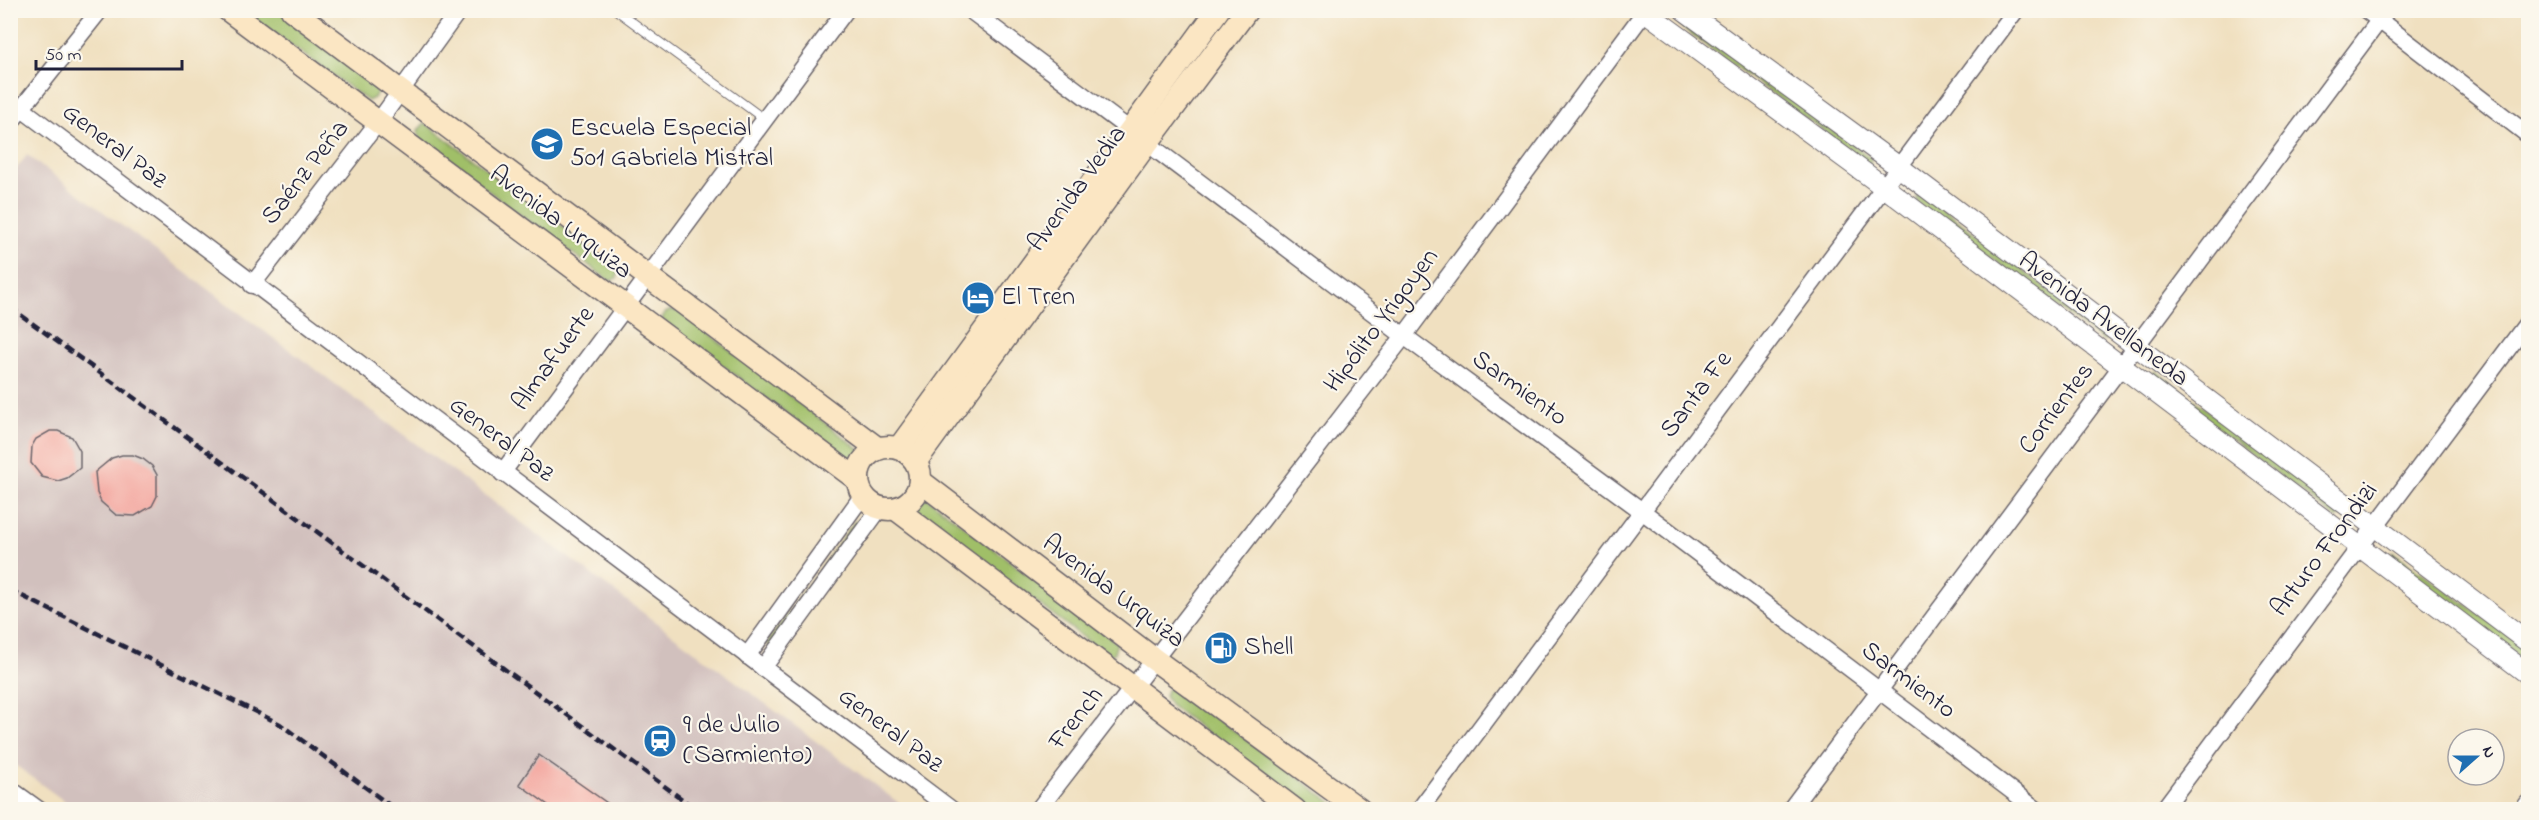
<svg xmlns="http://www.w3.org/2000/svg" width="2539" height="820" viewBox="0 0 2539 820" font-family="'Indie Flower',sans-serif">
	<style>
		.industrial { fill: #d1c0bd }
		.green { fill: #a0bf67; stroke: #617051; stroke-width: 1.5 }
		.building { fill: #f3a39b }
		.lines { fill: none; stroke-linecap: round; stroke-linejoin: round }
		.service-casing { stroke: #6a646a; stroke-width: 10 }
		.minor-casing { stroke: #6a646a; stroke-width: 19 }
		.tertiary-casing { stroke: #6a646a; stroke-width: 22 }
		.secondary-casing { stroke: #6a646a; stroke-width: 25 }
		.service { stroke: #fff; stroke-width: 8 }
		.minor { stroke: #fff; stroke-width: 16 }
		.tertiary { stroke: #fff; stroke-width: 20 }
		.secondary { stroke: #fbe6c3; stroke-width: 22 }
		.rail { stroke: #22223b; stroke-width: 4.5; stroke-dasharray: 9 4.5; stroke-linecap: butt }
		.labels { text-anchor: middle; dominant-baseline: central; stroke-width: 4.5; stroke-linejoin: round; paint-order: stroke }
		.poi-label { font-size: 26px; fill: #22223b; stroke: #fbf7ec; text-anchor: start }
		.street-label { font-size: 26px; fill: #22223b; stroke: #fbf7ec }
	</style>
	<rect width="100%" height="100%" fill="#fbf7ec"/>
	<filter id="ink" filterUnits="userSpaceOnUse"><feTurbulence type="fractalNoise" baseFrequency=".0167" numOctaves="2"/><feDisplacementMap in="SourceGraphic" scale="12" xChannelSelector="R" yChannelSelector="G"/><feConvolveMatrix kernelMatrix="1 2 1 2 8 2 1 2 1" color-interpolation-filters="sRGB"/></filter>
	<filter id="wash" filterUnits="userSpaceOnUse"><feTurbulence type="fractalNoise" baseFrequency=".008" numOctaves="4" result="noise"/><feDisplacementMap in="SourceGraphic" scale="24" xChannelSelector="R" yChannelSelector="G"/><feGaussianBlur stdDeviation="1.35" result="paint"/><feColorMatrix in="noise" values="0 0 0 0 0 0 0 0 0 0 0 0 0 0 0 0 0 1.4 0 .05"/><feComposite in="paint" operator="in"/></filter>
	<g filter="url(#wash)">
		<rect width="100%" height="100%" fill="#f0e0c0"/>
		<polygon class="industrial" points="27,155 907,809 75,809 11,762 10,177"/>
		<g class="green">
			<polygon points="244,11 278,11 375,85 377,92 374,98 368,101"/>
			<polygon points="1682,20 1871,158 1870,165 1680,26"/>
			<polygon points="425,123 619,269 617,278 610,281 420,140 418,130"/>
			<polygon points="1922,193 2108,336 2106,340 2103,341 1917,202 1917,196"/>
			<path d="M670 310 680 312 863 452C865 458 864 463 858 467L662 320 664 314Z"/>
			<polygon points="2156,371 2343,514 2337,519 2151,377"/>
			<polygon points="927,498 1117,643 1114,653 1108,656 916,511 918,502"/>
			<polygon points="855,521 859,524 770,647 766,644"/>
			<polygon points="2393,552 2528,649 2528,664 2391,558"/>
			<polygon points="1173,686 1341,809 1308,809 1170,705 1165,696 1167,690"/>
		</g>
		<g id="blocks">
			<g class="building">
				<polygon points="50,431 58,431 72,437 80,451 80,468 67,478 58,481 42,477 31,463 32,446 36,439"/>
				<polygon points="122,455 133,455 143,459 152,466 157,475 157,496 152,506 135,516 116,515 101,502 97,493 95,472 112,458"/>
				<polygon points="539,755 617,810 555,810 519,784"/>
			</g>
		</g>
	</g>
	<g filter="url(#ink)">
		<use href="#blocks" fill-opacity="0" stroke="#6a646a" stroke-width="1.5"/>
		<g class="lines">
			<g class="service-casing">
				<polyline id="service" points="616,10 764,119"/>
			</g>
			<g class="minor-casing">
				<g id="minor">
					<polyline points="970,10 1404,336 1642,511 2037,810"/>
					<polyline points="2366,10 2528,135"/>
					<polyline points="22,109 952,810"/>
					<polyline points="10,123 100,10"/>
					<polyline points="252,285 379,121 459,10"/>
					<polyline points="502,473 846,10"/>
					<polyline points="747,656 863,495"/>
					<polyline points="763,668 880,508"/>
					<polyline points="10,789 39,810"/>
					<polyline points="1038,810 1404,336 1646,10"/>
					<polyline points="1419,810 2016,10"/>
					<polyline points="1790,810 2387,10"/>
					<polyline points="2163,810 2528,322"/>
					<polyline points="2523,810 2528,803"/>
				</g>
			</g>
			<g class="tertiary-casing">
				<g id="tertiary">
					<polyline points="1643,10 1884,187 2528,674"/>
					<polyline points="1684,10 1899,167 2528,642"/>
				</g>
			</g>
			<g class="secondary-casing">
				<g id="secondary">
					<polyline points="228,10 858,480"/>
					<polyline points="292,10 877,448"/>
					<circle cx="889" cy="478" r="31"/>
					<polyline points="899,448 1218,10"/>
					<polyline points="916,461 1147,143 1247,10"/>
					<polyline points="920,481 1155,660 1360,810"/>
					<polyline points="896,509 1295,810"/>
				</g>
			</g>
			<use href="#service" class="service"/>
			<use href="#minor" class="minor"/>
			<use href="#tertiary" class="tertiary"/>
			<use href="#secondary" class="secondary"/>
			<g class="rail">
				<polyline points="10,307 697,810"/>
				<polyline points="10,590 280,724 396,810"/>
			</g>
		</g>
	</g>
	<defs>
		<g id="school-disc" transform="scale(1.725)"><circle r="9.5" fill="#1f6fb2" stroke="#fbf7ec"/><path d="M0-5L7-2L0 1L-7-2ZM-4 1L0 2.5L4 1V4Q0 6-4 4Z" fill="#fff"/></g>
		<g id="hotel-disc" transform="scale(1.725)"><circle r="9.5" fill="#1f6fb2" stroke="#fbf7ec"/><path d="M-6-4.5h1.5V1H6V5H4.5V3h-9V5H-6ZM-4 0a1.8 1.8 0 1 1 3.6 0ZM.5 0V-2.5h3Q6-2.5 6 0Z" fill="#fff"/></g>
		<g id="fuel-disc" transform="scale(1.725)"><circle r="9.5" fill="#1f6fb2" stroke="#fbf7ec"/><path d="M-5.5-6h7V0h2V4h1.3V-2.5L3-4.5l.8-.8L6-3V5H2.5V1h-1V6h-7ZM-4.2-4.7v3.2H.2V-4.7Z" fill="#fff"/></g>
		<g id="station-disc" transform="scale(1.725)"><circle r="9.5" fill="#1f6fb2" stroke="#fbf7ec"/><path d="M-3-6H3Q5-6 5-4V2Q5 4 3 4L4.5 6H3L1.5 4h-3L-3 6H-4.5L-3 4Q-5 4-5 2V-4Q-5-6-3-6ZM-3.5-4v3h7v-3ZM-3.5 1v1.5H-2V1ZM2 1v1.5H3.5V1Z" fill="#fff"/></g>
	</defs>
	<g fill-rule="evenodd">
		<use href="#school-disc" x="547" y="144"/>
		<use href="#hotel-disc" x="978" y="298"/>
		<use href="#fuel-disc" x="1221" y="648"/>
		<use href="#station-disc" x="660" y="741"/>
	</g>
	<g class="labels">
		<g class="poi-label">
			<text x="570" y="129">Escuela Especial<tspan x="570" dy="30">501 Gabriela Mistral</tspan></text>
			<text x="1001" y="298">El Tren</text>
			<text x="1244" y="648">Shell</text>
			<text x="683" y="726">9 de Julio<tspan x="683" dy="30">(Sarmiento)</tspan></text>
		</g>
		<g class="street-label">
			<text transform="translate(114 147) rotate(37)">General Paz</text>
			<text transform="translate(306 173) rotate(-52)">Saénz Peña</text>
			<text transform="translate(1078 189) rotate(-54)">Avenida Vedia</text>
			<text transform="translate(560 223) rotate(37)">Avenida Urquiza</text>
			<text transform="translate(2103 320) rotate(37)">Avenida Avellaneda</text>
			<text transform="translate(1382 321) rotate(-53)">Hipólito Yrigoyen</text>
			<text transform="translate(554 359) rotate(-54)">Almafuerte</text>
			<text transform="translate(1519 389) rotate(36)">Sarmiento</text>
			<text transform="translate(1697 395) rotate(-53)">Santa Fe</text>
			<text transform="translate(2057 409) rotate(-53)">Corrientes</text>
			<text transform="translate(501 440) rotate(37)">General Paz</text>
			<text transform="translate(2325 550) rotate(-53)">Arturo Frondizi</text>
			<text transform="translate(1113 592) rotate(37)">Avenida Urquiza</text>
			<text transform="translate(1908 681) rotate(37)">Sarmiento</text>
			<text transform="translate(1077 719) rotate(-52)">French</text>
			<text transform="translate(890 731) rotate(37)">General Paz</text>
		</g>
	</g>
	<rect width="2539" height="820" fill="none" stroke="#fbf7ec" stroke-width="36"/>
	<g transform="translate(2476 757) rotate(69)"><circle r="28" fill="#fbf7ec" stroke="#a4a2a5" stroke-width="1.5"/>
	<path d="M0-4.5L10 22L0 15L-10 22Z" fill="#1f6fb2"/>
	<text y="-9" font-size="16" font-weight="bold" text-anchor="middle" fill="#22223b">N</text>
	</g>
	<path d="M36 60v9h146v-9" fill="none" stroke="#22223b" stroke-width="3"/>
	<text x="45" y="60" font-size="18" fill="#22223b" stroke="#fbf7ec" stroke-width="4.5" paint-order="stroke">50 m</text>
</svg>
